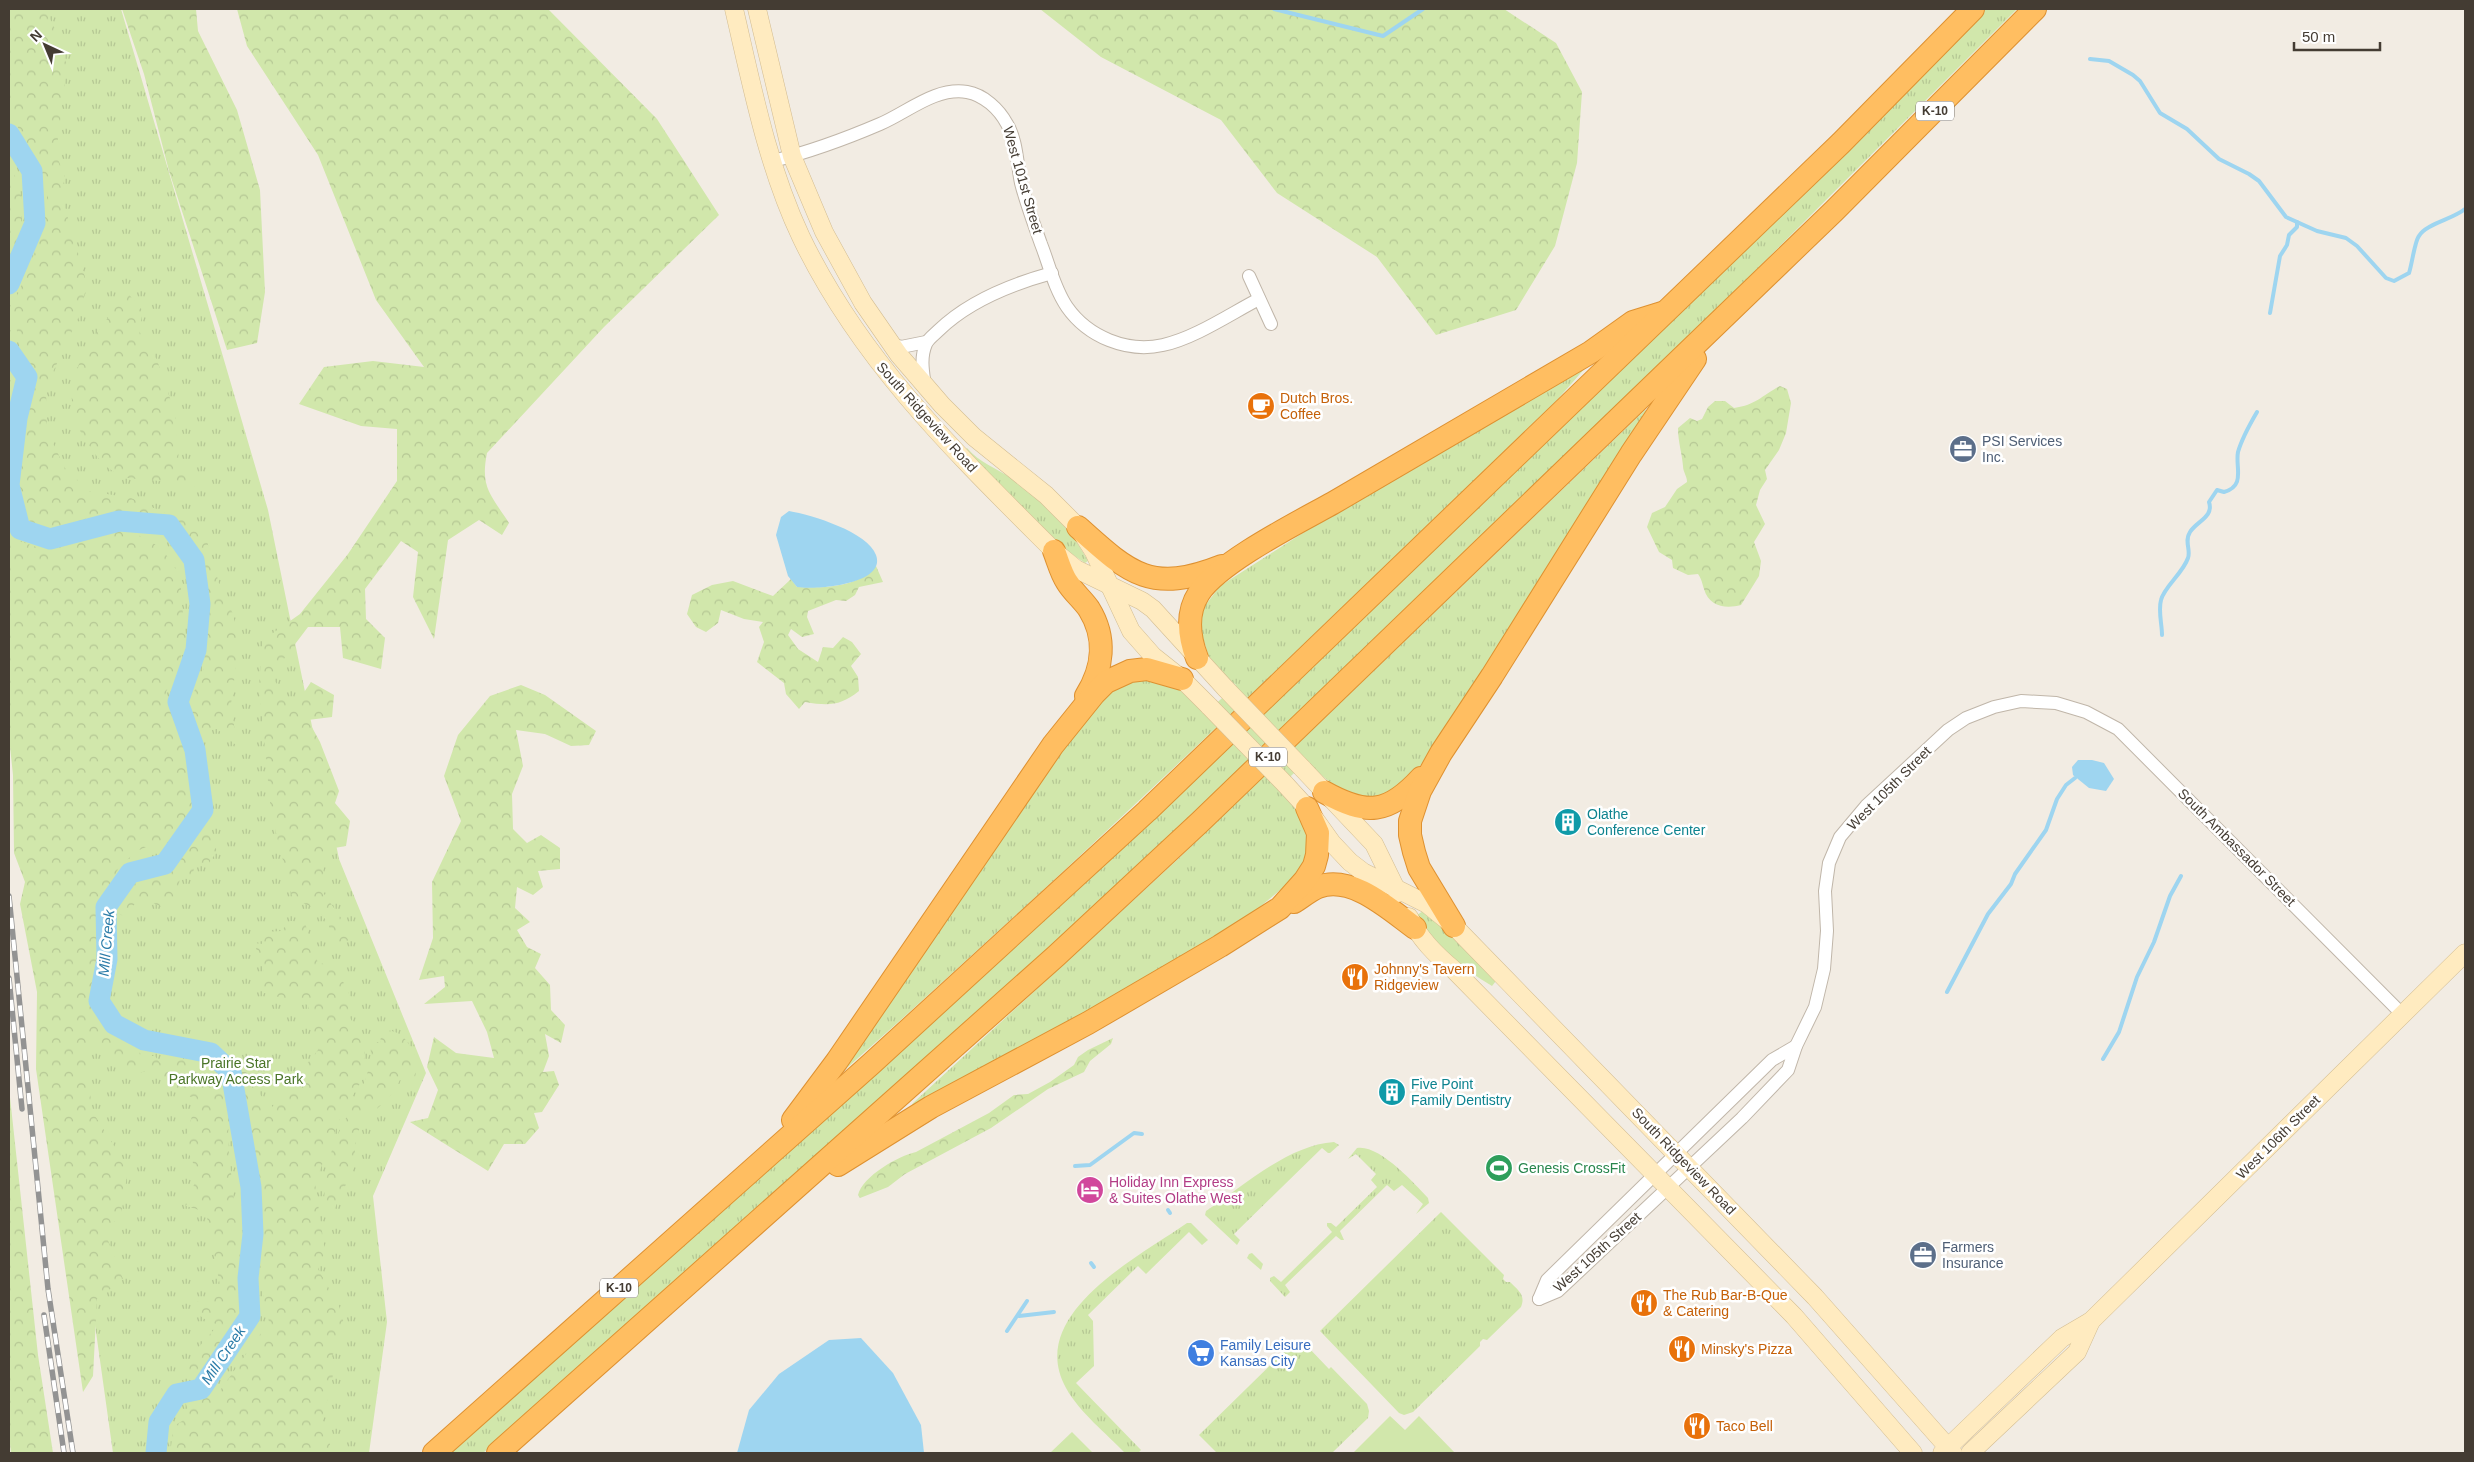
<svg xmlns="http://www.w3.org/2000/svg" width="2474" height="1462" viewBox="0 0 2474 1462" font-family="Helvetica,sans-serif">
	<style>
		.grass { fill: url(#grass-tufts) }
		.forest { fill: url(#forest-crowns) }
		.garden { fill: #d1e7ab }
		.water { fill: #9ed5f0 }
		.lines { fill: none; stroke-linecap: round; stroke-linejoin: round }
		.stream { stroke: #9ed5f0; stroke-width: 4 }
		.river { stroke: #9ed5f0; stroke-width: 21 }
		.street-casing { stroke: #c0b6a9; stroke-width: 14 }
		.secondary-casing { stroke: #d3bd92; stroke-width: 19 }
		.highway-casing { stroke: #de9131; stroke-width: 24 }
		.street { stroke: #fff; stroke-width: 12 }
		.secondary { stroke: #ffebc0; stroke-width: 18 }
		.highway { stroke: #ffbe61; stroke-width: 22 }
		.rail-casing { stroke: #939393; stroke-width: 5.5 }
		.rail { stroke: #fff; stroke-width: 4; stroke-dasharray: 11; stroke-linecap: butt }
		.secondary-bridge-casing { stroke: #d3bd92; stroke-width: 19; stroke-linecap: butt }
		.secondary-bridge { stroke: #ffebc0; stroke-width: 18 }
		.labels { text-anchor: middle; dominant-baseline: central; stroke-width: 5; stroke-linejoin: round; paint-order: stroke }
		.shield { fill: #fff; stroke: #7c7670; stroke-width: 1 }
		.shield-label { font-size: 12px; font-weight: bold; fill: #443c33 }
		.street-label { font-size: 14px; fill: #443c33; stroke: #fff }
		.food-label { font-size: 14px; fill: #c56008; stroke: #fff; text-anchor: start }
		.service-label { font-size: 14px; fill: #4e5e75; stroke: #fff; text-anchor: start }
		.culture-label { font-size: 14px; fill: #0d838f; stroke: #fff; text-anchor: start }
		.park-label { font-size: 14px; fill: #4a7527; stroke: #fff }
		.leisure-label { font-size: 14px; fill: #27864d; stroke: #fff; text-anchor: start }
		.hotel-label { font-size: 14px; fill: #b23c85; stroke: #fff; text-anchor: start }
		.shop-label { font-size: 14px; fill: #366cbe; stroke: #fff; text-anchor: start }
		.water-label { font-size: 15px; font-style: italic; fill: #2b7ca8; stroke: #fff }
	</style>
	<defs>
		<pattern id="grass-tufts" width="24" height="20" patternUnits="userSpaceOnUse" patternTransform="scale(1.25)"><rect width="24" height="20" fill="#d1e7ab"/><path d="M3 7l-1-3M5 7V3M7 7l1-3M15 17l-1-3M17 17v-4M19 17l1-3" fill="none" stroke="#b5c794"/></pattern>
		<pattern id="forest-crowns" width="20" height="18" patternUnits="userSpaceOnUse" patternTransform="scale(1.25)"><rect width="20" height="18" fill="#d1e7ab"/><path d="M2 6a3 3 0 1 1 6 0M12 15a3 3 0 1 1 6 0" fill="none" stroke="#b5c794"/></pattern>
	</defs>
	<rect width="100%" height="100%" fill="#f2ece3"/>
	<g class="grass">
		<polygon points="9,9 121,9 268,510 339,859 426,1073 373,1196 387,1322 369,1453 113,1453 9,712"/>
		<polygon points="1986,9 2017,9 1677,349 1106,897 483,1453 448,1453 1946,51"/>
		<path d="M1587 366 1557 400C1321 628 1085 857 839 1075L1057 752 1107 693 1134 680 1148 679 1177 687 1205 714 1236 685 1211 664 1200 628 1204 607 1220 586 1403 469Z"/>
		<path d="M1645 410 1649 412 1475 688 1415 773C1376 816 1342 798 1307 761L1277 789 1299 812 1309 835 1306 861 1292 880 1248 917 1049 1039 909 1110 913 1103 1178 859Z"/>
		<path d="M967 448C980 463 996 468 1013 479 1043 499 1071 529 1088 561L1085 563 1060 546 965 450Z"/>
		<path d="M1423 911 1437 921 1496 981 1492 986C1461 968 1436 946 1417 915Z"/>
		<path d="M1334 1142 1339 1145 1330 1153H1328L1322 1148 1234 1234 1240 1240 1237 1245 1205 1215 1206 1211C1244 1186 1288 1145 1334 1142Z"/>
		<path d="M1357 1148C1379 1144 1414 1183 1428 1198L1429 1203 1416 1214 1423 1204 1402 1185 1394 1191 1387 1185 1340 1231 1344 1240H1341L1336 1236 1285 1285 1290 1292 1285 1297 1270 1281V1278L1274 1276 1281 1282 1332 1232 1327 1226V1223H1331L1336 1227 1377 1187 1371 1180 1376 1174 1356 1154 1348 1159Z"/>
		<path d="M1441 1212 1504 1275 1503 1279 1506 1282H1510C1518 1290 1526 1295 1521 1307L1487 1340 1483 1339 1480 1342V1346L1413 1412 1404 1415 1399 1413 1320 1331Z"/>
		<path d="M1187 1223H1191L1208 1240 1202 1245 1189 1232 1146 1274 1138 1266 1088 1315 1093 1321 1094 1366 1076 1383 1141 1450 1138 1453H1125C1106 1433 1080 1413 1066 1388 1025 1314 1139 1257 1187 1223Z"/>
		<polygon points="1252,1253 1263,1264 1261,1270 1247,1258 1249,1254"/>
		<polygon points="1295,1341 1304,1349 1307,1346 1329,1369 1331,1367 1367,1404 1369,1411 1368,1418 1332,1453 1217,1453 1199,1435"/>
	</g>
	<g class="forest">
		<polygon points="9,9 45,9 56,31 67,66 56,154 65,177 61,194 87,284 80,314 46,387 47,431 65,468 89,491 131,498 165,513 97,514 65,527 34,527 26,516 14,480 21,413 32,375 21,357 13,306 39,242 47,208 47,188 33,163 9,106"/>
		<polygon points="122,9 196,9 198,31 237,110 260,190 265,292 257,343 227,350 169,171 144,74"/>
		<path d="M237 9H548L657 119 719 215 604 327 487 453C480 488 491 495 509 523L502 535 479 520 448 540 434 639 413 597 418 552 401 541 365 589 366 619 385 638 381 669 343 658 340 627H308L271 676 294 707 311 682 334 695 332 717 308 720 320 742 339 791 335 803 350 821 346 846 323 850 324 894 356 939 334 943C328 915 319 908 293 900L271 813 259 685 263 640 300 614 348 554 397 481V429L361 426 299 404 324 367 373 361 424 367 376 300 318 155 247 46Z"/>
		<polygon points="1040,9 1504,9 1556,43 1582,92 1577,163 1555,246 1516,310 1436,335 1377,257 1277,193 1221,120 1101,57"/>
		<path d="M9 166C32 200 20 232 9 268Z"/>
		<path d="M126 291 143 311 139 331 157 360 175 413 179 462 203 488C185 484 168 482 150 480 142 479 131 479 124 477 106 470 96 456 86 441 48 379 96 340 126 291Z"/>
		<path d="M1780 386 1787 389 1791 403 1786 433 1779 450 1765 470 1767 479 1760 490 1756 505 1765 524 1754 542 1761 561 1759 576 1741 605C1726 609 1709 607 1704 589 1702 583 1702 580 1698 574L1688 575 1673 568 1672 560 1659 552 1647 527 1652 513 1665 507 1677 489 1687 482C1687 476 1683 472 1683 466 1682 453 1678 442 1678 428L1690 418 1697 421 1702 419 1708 407 1715 401H1725L1734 408C1756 405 1761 396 1780 386Z"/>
		<polygon points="175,513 195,524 205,534 220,587 233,614 239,644 231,704 237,746 217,729 198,731 186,711 204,668 206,623 204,580 192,544 172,523"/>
		<polygon points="9,525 16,540 45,550 120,527 151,541 165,553 181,577 181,598 186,636 180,662 166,692 176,728 189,755 196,784 198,810 181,820 162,840 137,851 119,867 96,915 104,960 91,1005 97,1021 116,1022 118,1032 143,1056 155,1056 160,1063 206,1057 227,1079 229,1155 243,1280 244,1316 199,1379 188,1370 197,1349 218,1325 206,1320 191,1309 201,1298 222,1296 206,1212 186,1206 198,1174 184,1143 197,1099 170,1090 154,1067 133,1076 118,1065 112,1050 85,1045 92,1111 128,1168 121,1216 104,1230 123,1279 97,1299 93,1376 83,1392 36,1069 37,992 20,904 25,882 14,853 13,775 9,737"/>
		<path d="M876 566 883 582 859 587 855 595 846 601 836 600 808 611 807 617 814 634 802 637 791 629 788 635 798 649 818 662 823 647 833 648 843 637 852 642 861 654 851 666 858 677 859 691C840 706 829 706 805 702L799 709 786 694 784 683 757 662 764 642 759 627 763 622 744 619 721 610 718 623 706 632 696 627 687 614 692 595 712 585 733 581 773 596 791 579 797 587C825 588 856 588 876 566Z"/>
		<polygon points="521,685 545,695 596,731 589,745 571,746 545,734 516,730 523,766 512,794 513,829 527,843 541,835 560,848 560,869 538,871 543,887 533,895 517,887 515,908 530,922 517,930 527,947 541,954 535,968 550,985 551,1010 565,1025 561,1043 545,1034 549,1056 543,1072 554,1071 559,1085 542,1112 534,1113 539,1128 525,1144 504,1144 488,1171 410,1122 428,1118 438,1090 427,1067 434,1037 456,1053 494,1058 487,1032 472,1001 424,1004 445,987 444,976 419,980 433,938 432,882 461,821 444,776 458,735 490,696"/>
		<polygon points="208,829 217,851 209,863 195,863 192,879 180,878 174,913 140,897 125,917 114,911 132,881 147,878 157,870 166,867 189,837"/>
		<polygon points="290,921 305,923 318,963 335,965 352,1000 350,1018 366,1042 361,1082 342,1113 315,1183 325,1252 318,1269 339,1306 346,1331 332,1356 335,1366 322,1423 332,1450 329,1453 170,1453 174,1426 190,1416 184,1398 199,1394 216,1396 269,1322 256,1263 258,1200 237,1073 248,1071 269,1111 318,1050 308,1005 264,993 263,967 254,943 263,944 266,932 281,931"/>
		<path d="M382 1030C404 1029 411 1046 418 1063L415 1077 404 1069C398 1090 383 1108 363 1117L355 1143V1165L334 1210 326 1211C321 1182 329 1152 342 1126 356 1098 375 1073 370 1040L380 1043Z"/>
		<path d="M1113 1038 1111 1044 1090 1061 1084 1072 1048 1089 991 1128 905 1174 888 1187 860 1198 858 1195C863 1176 898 1156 916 1152L989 1113 1014 1095 1028 1094 1050 1082 1074 1065 1078 1057 1088 1050Z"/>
		<polygon points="9,1088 38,1355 53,1453 11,1453 9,1435"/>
	</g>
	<g class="garden">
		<polygon points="1390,1416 1405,1430 1419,1416 1455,1453 1353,1453"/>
		<polygon points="1072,1432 1093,1453 1050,1453"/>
	</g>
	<g class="water">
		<path d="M789 511C812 515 868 532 876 555 887 585 814 590 797 587L788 576 776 535 781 517Z"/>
		<polygon points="2078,760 2092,760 2104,763 2114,779 2106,791 2089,788 2073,775 2072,767"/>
		<polygon points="861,1338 893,1373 921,1425 924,1453 737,1453 749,1410 779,1374 829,1340"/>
	</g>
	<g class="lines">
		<g class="stream">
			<polyline points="1274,9 1383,36 1423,9"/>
			<path d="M2090 59 2109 61 2133 75 2140 81 2160 113 2187 129 2219 159 2249 174 2259 181 2286 217 2317 231 2346 238 2357 246 2386 278 2394 281 2409 273C2412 264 2415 240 2419 236 2426 224 2453 219 2465 209"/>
			<polyline points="2270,313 2280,256 2287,245 2289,235 2297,227 2297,222"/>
			<path d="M2162 635C2162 624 2158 611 2161 600 2164 587 2183 573 2188 558 2191 550 2184 541 2190 532 2197 521 2214 517 2209 502L2217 490 2224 492C2246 486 2235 467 2238 452 2242 438 2250 424 2257 412"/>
			<polyline points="1947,992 1988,914 2011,884 2015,874 2046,830 2057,799 2066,785 2075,778"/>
			<polyline points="2103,1059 2119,1032 2137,977 2154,942 2170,896 2181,876"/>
			<polyline points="1075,1166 1090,1165 1134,1133 1142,1134"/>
			<polyline points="1168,1210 1170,1213"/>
			<polyline points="1091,1263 1094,1267"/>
			<polyline points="1019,1316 1054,1312"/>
			<polyline points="1007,1331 1027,1301"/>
		</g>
		<g class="river">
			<polyline points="9,134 32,171 35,223 9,284"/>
			<polyline points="9,351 27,377 17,418 9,485 20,529 50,539 119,521 169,525 194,560 200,604 196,650 178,702 195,750 203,810 165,864 130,873 106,907 107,959 99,1001 114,1024 144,1040 211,1053 231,1072 251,1187 253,1234 248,1278 250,1316 201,1389 177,1394 159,1422 156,1453"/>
		</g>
		<g class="street-casing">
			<g id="street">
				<path d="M773 161C809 152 845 139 880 124 908 112 935 87 967 92 984 95 999 109 1007 124 1017 140 1017 164 1021 183 1026 203 1034 224 1041 244 1049 264 1054 288 1067 307 1088 337 1127 353 1163 345 1195 338 1230 314 1259 299"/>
				<polyline points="1249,276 1271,324"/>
				<polyline points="891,344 901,347 926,342"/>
				<path d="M925 386C923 372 920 358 926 344 928 339 935 334 939 330 969 301 1012 284 1052 273"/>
				<polyline points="1539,1299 1558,1291 1742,1118 1788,1070 1796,1046 1815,1007 1824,969 1827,931 1825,891 1829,863 1840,837 1866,806 1948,730 1966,718 1994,707 2021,701 2056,703 2086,712 2118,729 2402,1014"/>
				<polyline points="1539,1299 1547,1280 1772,1060 1796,1046"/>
			</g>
		</g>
		<g class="secondary-casing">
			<g id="secondary">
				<path d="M734 9C752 86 767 165 801 237 861 362 957 454 1054 551L1076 569 1142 601 1153 609 1226 689"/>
				<polyline points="757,9 792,156 824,232 863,303 899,355 942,405 974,437 1046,495 1078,527 1094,552 1131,631 1153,656 1182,679 1209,706"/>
				<polyline points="1302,768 1374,844 1398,893"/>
				<polyline points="1285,784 1307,808 1332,843 1350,862 1363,872 1427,904 1454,926 1815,1297 1953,1453"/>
				<path d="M1409 917C1420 939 1435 954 1454 970L1794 1316 1913 1453"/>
				<polyline points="1942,1453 2062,1338 2091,1321 2465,953"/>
				<polyline points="1970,1453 2077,1352 2091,1321"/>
			</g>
		</g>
		<g class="highway-casing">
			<g id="highway">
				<path d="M1078 527C1130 574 1151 594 1222 566"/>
				<path d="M1054 551C1058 561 1061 573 1067 582 1073 592 1083 600 1089 609 1107 638 1103 669 1086 696"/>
				<path d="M1197 658C1189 637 1186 613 1199 593 1219 562 1299 522 1333 503 1419 453 1505 403 1591 352L1633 322 1662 313"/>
				<path d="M1324 792C1367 816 1388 814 1421 778"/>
				<path d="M1294 902C1302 897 1309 891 1318 887 1352 874 1390 910 1415 928"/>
				<polyline points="1454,926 1419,868 1414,852 1410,835 1410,821 1420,791 1441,753 1492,676 1631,454 1695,359"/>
				<polyline points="793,1120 837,1061 1053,745 1094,694 1106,682 1130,671 1147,669 1182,679"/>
				<polyline points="838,1165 931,1107 1088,1023 1220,946 1280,908 1305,880 1314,866 1317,855 1318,833 1307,808"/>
				<polyline points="434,1453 871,1064 1147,811 1841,143 1973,9"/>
				<polyline points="498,1453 1056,956 1200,822 1834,211 2035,9"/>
			</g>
		</g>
		<use href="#street" class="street"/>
		<use href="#secondary" class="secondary"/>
		<use href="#highway" class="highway"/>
		<g class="rail-casing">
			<g id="rail">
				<polyline points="9,896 48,1289 73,1453"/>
				<polyline points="9,978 22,1109"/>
				<polyline points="44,1315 64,1453"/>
			</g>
		</g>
		<use href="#rail" class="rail"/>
		<g class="secondary-bridge-casing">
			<g id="secondary-bridge">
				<polyline points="1226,689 1302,768"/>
				<polyline points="1209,706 1285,784"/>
			</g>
		</g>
		<use href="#secondary-bridge" class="secondary-bridge"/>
	</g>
	<defs>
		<g id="cafe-disc" transform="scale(1.4375)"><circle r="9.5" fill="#e8710a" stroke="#fff"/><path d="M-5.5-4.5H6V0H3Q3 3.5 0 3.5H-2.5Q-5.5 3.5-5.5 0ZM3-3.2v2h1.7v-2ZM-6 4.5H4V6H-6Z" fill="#fff"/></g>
		<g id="office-disc" transform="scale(1.4375)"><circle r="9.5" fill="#5c6f8a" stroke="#fff"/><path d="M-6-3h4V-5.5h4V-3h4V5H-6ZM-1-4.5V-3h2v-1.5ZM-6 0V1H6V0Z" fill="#fff"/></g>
		<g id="building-disc" transform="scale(1.4375)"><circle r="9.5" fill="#0f9aa8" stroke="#fff"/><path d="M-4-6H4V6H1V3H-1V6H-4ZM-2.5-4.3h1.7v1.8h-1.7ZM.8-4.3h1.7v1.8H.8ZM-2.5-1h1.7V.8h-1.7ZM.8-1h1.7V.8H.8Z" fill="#fff"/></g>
		<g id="restaurant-disc" transform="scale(1.4375)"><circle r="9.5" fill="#e8710a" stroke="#fff"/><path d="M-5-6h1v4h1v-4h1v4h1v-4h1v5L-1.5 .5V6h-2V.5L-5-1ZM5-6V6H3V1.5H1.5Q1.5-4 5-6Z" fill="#fff"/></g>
		<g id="stadium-disc" transform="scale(1.4375)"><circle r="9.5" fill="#2e9e5b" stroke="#fff"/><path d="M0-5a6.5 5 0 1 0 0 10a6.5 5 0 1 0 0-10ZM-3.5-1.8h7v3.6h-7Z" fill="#fff"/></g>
		<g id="hotel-disc" transform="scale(1.4375)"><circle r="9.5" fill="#d1479c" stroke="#fff"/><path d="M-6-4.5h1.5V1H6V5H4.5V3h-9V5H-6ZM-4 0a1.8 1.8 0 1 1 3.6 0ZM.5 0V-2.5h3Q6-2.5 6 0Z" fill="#fff"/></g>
		<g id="supermarket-disc" transform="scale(1.4375)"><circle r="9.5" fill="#3f7fe0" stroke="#fff"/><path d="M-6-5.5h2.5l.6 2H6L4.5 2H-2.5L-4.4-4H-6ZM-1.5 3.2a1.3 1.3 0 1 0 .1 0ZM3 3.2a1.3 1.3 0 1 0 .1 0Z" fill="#fff"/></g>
	</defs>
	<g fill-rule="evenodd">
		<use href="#cafe-disc" x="1261" y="406"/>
		<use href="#office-disc" x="1963" y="449"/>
		<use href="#building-disc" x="1568" y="822"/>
		<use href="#restaurant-disc" x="1355" y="977"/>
		<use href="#building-disc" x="1392" y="1092"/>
		<use href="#stadium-disc" x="1499" y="1168"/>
		<use href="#hotel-disc" x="1090" y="1190"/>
		<use href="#office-disc" x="1923" y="1255"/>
		<use href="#restaurant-disc" x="1644" y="1303"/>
		<use href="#restaurant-disc" x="1682" y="1349"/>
		<use href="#supermarket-disc" x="1201" y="1353"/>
		<use href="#restaurant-disc" x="1697" y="1426"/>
	</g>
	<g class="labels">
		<g class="shield">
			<rect x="1916" y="101.5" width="38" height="19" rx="4"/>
			<rect x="1249" y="747.5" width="38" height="19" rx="4"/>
			<rect x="600" y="1278.5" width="38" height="19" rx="4"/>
		</g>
		<g class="shield-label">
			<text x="1935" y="111">K-10</text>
			<text x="1268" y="757">K-10</text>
			<text x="619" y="1288">K-10</text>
		</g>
		<g class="street-label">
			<text transform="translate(1023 180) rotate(74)">West 101st Street</text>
			<text transform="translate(927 417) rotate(48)">South Ridgeview Road</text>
			<text transform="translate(1889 788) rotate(-45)">West 105th Street</text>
			<text transform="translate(2237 847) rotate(45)">South Ambassador Street</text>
			<text transform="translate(2278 1137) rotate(-45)">West 106th Street</text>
			<text transform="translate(1684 1161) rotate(46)">South Ridgeview Road</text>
			<text transform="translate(1597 1252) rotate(-42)">West 105th Street</text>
		</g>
		<g class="food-label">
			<text x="1280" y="398">Dutch Bros.<tspan x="1280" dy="16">Coffee</tspan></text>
			<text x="1374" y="969">Johnny's Tavern<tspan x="1374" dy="16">Ridgeview</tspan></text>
			<text x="1663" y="1295">The Rub Bar-B-Que<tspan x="1663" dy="16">&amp; Catering</tspan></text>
			<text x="1701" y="1349">Minsky's Pizza</text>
			<text x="1716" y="1426">Taco Bell</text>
		</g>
		<g class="service-label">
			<text x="1982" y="441">PSI Services<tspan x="1982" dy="16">Inc.</tspan></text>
			<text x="1942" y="1247">Farmers<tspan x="1942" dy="16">Insurance</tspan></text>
		</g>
		<g class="culture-label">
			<text x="1587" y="814">Olathe<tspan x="1587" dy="16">Conference Center</tspan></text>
			<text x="1411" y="1084">Five Point<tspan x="1411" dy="16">Family Dentistry</tspan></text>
		</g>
		<g class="park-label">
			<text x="236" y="1063">Prairie Star<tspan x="236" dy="16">Parkway Access Park</tspan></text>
		</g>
		<g class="leisure-label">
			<text x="1518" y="1168">Genesis CrossFit</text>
		</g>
		<g class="hotel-label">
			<text x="1109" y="1182">Holiday Inn Express<tspan x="1109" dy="16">&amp; Suites Olathe West</tspan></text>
		</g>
		<g class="shop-label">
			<text x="1220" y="1345">Family Leisure<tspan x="1220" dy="16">Kansas City</tspan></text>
		</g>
		<g class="water-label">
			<text transform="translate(106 943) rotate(-85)">Mill Creek</text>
			<text transform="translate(223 1355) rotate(-56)">Mill Creek</text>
		</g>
	</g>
	<rect width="2474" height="1462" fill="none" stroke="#443c33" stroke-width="20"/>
	<g transform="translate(45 45) rotate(316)" stroke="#ffffff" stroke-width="4" paint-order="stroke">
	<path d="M0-4L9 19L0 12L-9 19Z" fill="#443c33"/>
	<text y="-8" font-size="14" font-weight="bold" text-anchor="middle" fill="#443c33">N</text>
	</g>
	<path d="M2294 42v8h86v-8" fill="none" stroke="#443c33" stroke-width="2.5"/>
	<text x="2302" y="42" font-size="15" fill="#443c33" stroke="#ffffff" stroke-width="4" paint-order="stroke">50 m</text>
</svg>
